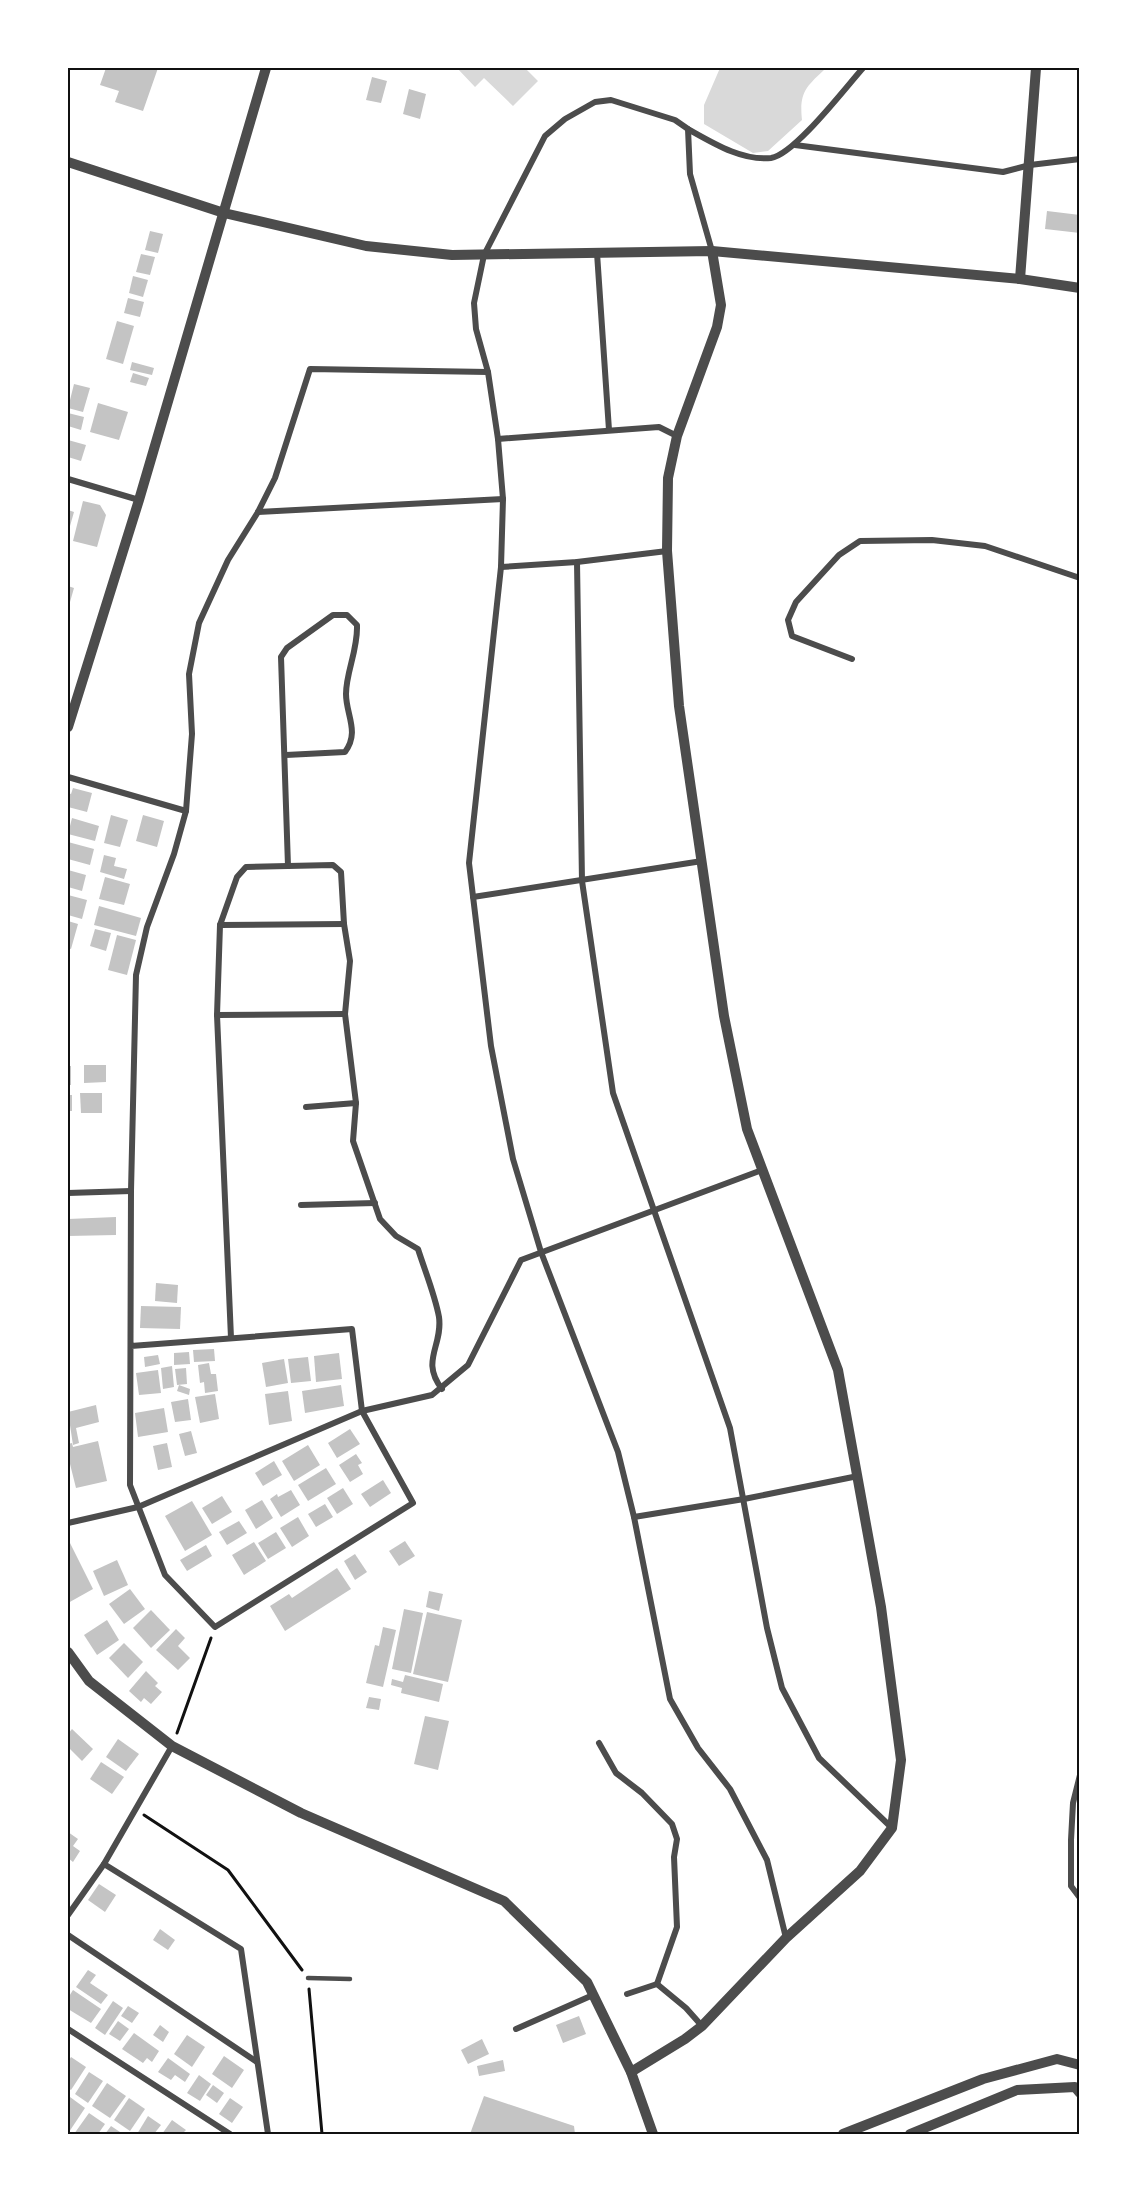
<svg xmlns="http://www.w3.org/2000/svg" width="1147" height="2202" viewBox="0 0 1147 2202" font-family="'Source Serif 4',serif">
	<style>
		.water { fill: #d9d9d9 }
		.building { fill: #c4c4c4 }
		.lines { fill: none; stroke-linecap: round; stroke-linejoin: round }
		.path { stroke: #111; stroke-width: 3 }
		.service { stroke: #4c4c4c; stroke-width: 4.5 }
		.minor { stroke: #4c4c4c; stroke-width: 6 }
		.tertiary { stroke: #4c4c4c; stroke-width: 10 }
		.neatline { fill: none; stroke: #111; stroke-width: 2 }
	</style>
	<rect width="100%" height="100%" fill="#fff"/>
	<g class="water">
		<polygon points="457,68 525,68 538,81 513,106 484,78 475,87"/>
		<path d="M720 68H826C806 87 799 92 802 120L768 151 753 153 704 124V105Z"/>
	</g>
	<g class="building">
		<polygon points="106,68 158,68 143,111 115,102 119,91 100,85"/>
		<polygon points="372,77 387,81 381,103 366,100"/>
		<polygon points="409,89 426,94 420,119 403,114"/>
		<polygon points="1047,211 1080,215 1080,233 1045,229"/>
		<polygon points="150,231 163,234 158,253 145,250"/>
		<polygon points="141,254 155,257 150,275 136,272"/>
		<polygon points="133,276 148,280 143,297 129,293"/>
		<polygon points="128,298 144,302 140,317 124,313"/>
		<polygon points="117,321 134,326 123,364 106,359"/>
		<polygon points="132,362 154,368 152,375 130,370"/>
		<polygon points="133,373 149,378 146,386 130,382"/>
		<polygon points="74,384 90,388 83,412 68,408"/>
		<polygon points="98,403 128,412 119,440 90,432"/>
		<polygon points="68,413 84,417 81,430 68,426"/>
		<polygon points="68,440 86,445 81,461 68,457"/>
		<polygon points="83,501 100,505 106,515 97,547 73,541"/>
		<polygon points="68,510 74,512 68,533"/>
		<polygon points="68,586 74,588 68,609"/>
		<polygon points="73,788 92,793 87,812 68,807 68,793 71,794"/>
		<polygon points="111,815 128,820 120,847 104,843"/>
		<polygon points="143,815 164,821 157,847 136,841"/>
		<polygon points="72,818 99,826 95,841 68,834"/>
		<polygon points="68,842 94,849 90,865 68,859"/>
		<polygon points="104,855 116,858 114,866 127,869 124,879 100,872"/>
		<polygon points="68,870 86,875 82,891 68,887"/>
		<polygon points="105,877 130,884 124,905 99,899"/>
		<polygon points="68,895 87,900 82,919 68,915"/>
		<polygon points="99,906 141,918 136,936 94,925"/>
		<polygon points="68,921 78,924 71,949 68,948"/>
		<polygon points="95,929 111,933 106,951 90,946"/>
		<polygon points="117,935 136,940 127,975 108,970"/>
		<polygon points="84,1065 106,1065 106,1082 84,1083"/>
		<rect x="68" y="1066" width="3" height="19"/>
		<polygon points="80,1093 102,1093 102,1113 81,1113"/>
		<rect x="68" y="1095" width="4" height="16"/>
		<polygon points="116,1217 116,1235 68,1236 68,1219"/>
		<polygon points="156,1283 178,1285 177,1303 155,1301"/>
		<polygon points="141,1306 181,1307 180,1329 140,1328"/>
		<polygon points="214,1349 215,1361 194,1362 193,1350"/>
		<polygon points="189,1352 190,1364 174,1365 174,1353"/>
		<polygon points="339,1353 342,1379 316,1382 314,1356"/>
		<polygon points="158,1355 160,1364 145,1367 144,1357"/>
		<polygon points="308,1357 311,1381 291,1383 288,1359"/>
		<polygon points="284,1359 288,1383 266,1387 262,1363"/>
		<polygon points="209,1363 211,1374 216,1374 218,1391 205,1393 204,1382 200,1383 198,1365"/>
		<polygon points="172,1366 174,1387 163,1389 161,1368"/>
		<polygon points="186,1368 187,1384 177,1385 175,1369"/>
		<polygon points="158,1370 161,1393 139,1395 136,1373"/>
		<polygon points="179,1385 190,1389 189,1395 177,1391"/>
		<polygon points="341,1385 344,1406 305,1413 302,1391"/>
		<polygon points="288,1391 292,1421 269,1425 265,1394"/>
		<polygon points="215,1394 219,1419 200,1423 195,1397"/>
		<polygon points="188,1399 191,1420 175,1422 171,1402"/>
		<polygon points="96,1405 99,1422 76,1428 79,1443 73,1445 68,1412"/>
		<polygon points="164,1408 168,1432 138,1437 135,1413"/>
		<polygon points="350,1429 360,1444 337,1458 328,1443"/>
		<polygon points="191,1431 197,1453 185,1456 179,1434"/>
		<polygon points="98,1441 107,1481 76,1488 68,1456 68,1444 72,1443 73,1447"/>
		<polygon points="167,1443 172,1467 158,1470 153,1446"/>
		<polygon points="308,1445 320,1465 294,1481 282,1461"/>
		<polygon points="356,1454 362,1463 358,1465 363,1474 350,1482 339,1465"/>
		<polygon points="274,1461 282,1475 263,1486 255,1473"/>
		<polygon points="326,1468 336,1484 308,1501 298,1485"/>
		<polygon points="383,1480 391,1493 370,1507 361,1494"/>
		<polygon points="343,1488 353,1504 337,1514 327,1498"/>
		<polygon points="291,1490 300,1505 281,1517 270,1499 277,1494 278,1497"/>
		<polygon points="222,1496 232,1512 212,1524 202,1508"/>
		<polygon points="262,1500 273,1518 256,1529 245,1510"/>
		<polygon points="192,1501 212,1535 185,1551 165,1516"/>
		<polygon points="325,1504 333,1517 316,1527 308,1514"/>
		<polygon points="298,1517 309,1536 292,1547 280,1528"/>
		<polygon points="239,1521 247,1533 227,1545 219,1532"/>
		<polygon points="276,1532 286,1548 268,1559 258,1543"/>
		<polygon points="68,1539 93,1589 68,1603"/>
		<polygon points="405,1541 415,1556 399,1566 389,1551"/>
		<polygon points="254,1542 266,1561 244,1575 232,1555"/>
		<polygon points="206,1545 212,1556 187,1571 180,1560"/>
		<polygon points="355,1554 367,1572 355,1580 344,1561"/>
		<polygon points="117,1560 128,1585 104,1596 93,1571"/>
		<polygon points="337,1568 351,1589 285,1631 270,1606 289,1594 292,1598"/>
		<polygon points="130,1589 145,1609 124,1624 109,1604"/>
		<polygon points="429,1591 443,1594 439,1611 426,1607"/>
		<polygon points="404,1609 423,1613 411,1673 392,1669"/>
		<polygon points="151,1610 170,1630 151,1648 133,1628"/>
		<polygon points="427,1612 462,1620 448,1682 413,1674"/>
		<polygon points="107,1620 119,1640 97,1655 84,1635"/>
		<polygon points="383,1627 396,1630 383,1687 366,1683 375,1645 379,1646"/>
		<polygon points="176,1629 185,1638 178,1646 190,1658 178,1670 156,1650"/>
		<polygon points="124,1643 143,1662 128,1678 109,1658"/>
		<polygon points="146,1671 158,1683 155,1686 162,1692 151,1704 144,1698 141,1702 129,1691"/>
		<polygon points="405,1675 443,1684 439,1702 401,1693 402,1688 391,1685 392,1679 403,1682"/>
		<polygon points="369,1697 381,1699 379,1710 366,1708"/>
		<polygon points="425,1716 449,1721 438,1770 414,1764"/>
		<polygon points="72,1729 93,1749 82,1761 68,1747 68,1734"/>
		<polygon points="118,1739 139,1754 126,1771 106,1757"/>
		<polygon points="101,1762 124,1777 112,1794 90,1779"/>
		<polygon points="68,1832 78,1839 73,1846 80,1851 73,1862 68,1858"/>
		<polygon points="99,1884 116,1895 105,1912 88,1900"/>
		<polygon points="160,1929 175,1940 168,1950 153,1940"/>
		<polygon points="88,1970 96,1975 90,1983 108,1995 101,2004 76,1987"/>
		<polygon points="73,1990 101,2009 91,2023 68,2009 68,1998"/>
		<polygon points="113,2001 123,2008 105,2035 95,2028"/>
		<polygon points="128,2006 139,2013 132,2023 121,2016"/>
		<polygon points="579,2016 586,2034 563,2043 556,2025"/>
		<polygon points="118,2021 129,2029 120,2041 109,2034"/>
		<polygon points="160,2025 169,2032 163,2042 153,2035"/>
		<polygon points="134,2033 159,2051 152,2062 147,2058 143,2063 122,2049"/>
		<polygon points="187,2035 205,2047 192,2067 174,2054"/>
		<polygon points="482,2039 489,2054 468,2064 461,2050"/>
		<polygon points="224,2056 244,2070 232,2088 212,2074"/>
		<polygon points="71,2057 86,2067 71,2090 68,2088 68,2062"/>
		<polygon points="168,2058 190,2074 185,2082 175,2075 171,2080 158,2072"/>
		<polygon points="503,2060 505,2071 479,2076 477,2066"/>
		<polygon points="89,2072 103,2081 88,2103 75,2094"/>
		<polygon points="199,2075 211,2084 200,2101 187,2093"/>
		<polygon points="107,2083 126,2096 110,2118 92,2106"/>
		<polygon points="213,2085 224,2093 217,2103 206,2095"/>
		<polygon points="484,2096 574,2126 575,2134 470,2134"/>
		<polygon points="70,2097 85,2108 69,2132 68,2101"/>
		<polygon points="129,2098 145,2109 130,2131 114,2120"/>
		<polygon points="230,2098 243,2107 232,2123 219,2114"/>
		<polygon points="89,2113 105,2124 98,2134 74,2134"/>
		<polygon points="148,2116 161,2125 154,2134 137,2134"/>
		<polygon points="172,2120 186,2130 182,2134 162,2134"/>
		<polygon points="111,2126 123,2134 105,2134"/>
	</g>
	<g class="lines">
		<g class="path">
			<polyline points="177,1733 211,1638"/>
			<polyline points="144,1815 228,1870 302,1970"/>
			<polyline points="309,1989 322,2134"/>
		</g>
		<polyline class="service" points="308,1978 350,1979"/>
		<g class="minor">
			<polyline points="795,145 1003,172 1030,165 1080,159"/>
			<path d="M712 251 690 174 688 129C713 143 742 161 771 158 794 155 846 87 863 68"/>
			<polyline points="597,253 609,430"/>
			<polyline points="488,372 498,439 503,499 501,567 469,863 491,1046 513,1159 541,1252 618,1452 634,1517 670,1699 698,1748 730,1789 767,1860 786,1938"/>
			<polyline points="498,439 659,427 677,436"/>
			<polyline points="68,479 139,500"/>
			<polyline points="258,512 503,499"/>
			<polyline points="577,562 582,881 613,1093 730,1428 767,1628 782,1688 819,1758 892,1828"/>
			<polyline points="501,567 577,562 667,551"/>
			<polyline points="852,659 792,636 788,620 796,602 839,555 860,541 932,540 985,546 1080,578"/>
			<path d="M286 755 345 752C360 732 346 715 346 694 346 672 358 650 357 625L347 615H333L287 648 281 657 288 866"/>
			<polyline points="68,777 186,811"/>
			<polyline points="473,897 702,861"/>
			<polyline points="220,925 344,924"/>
			<polyline points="217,1015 345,1014"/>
			<polyline points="306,1107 356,1103"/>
			<polyline points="68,1193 131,1191"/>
			<polyline points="301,1205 375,1203"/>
			<path d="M231 1338 217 1015 220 925 237 877 246 867 333 865 341 872 344 924 350 961 345 1014 356 1103 353 1141 380 1219 396 1236 418 1249C425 1271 435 1295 439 1317 443 1346 420 1361 442 1389"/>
			<polyline points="131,1346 352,1329 362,1411 413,1503 215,1627 165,1575 130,1485 131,1191 136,975 147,927 174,854 186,811 192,734 189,674 199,623 228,560 258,512 275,478 310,369 488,372 476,329 474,303 484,255 545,136 565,119 595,102 611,100 675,120 688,129"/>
			<polyline points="634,1517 744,1499 858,1476"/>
			<polyline points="68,1523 138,1507 362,1411 432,1395 468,1365 521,1260 762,1170"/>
			<polyline points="599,1743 616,1773 642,1793 672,1824 677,1839 674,1857 677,1927 657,1984"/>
			<polyline points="1080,1775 1073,1803 1071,1840 1071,1886 1080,1898"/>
			<polyline points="104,1864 241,1949 268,2134"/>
			<polyline points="68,1915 104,1864 172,1746"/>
			<polyline points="68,1935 257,2062"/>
			<polyline points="627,1994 657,1984 686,2008 702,2026"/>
			<polyline points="68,2029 230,2134"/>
			<polyline points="516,2029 593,1995"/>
		</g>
		<g class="tertiary">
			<polyline points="68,162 224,213 366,246 452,255 712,251 1020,279 1080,288"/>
			<polyline points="1020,279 1036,68"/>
			<polyline points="68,727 139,500 266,68"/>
			<polyline points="68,1652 89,1681 172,1746 301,1813 504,1901 587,1982 631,2072 653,2134"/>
			<polyline points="631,2072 685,2039 702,2026 786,1938 860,1871 892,1828 901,1760 881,1607 838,1370 747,1129 724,1016 679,706 667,551 668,478 677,436 717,327 721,305 712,251"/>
			<polyline points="843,2134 983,2079 1057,2059 1080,2065"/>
			<polyline points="910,2134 1017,2090 1075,2087 1080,2093"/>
		</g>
	</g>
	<rect width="1147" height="2202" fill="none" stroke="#ffffff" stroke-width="138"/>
	<rect x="69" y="69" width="1009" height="2064" class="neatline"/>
</svg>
